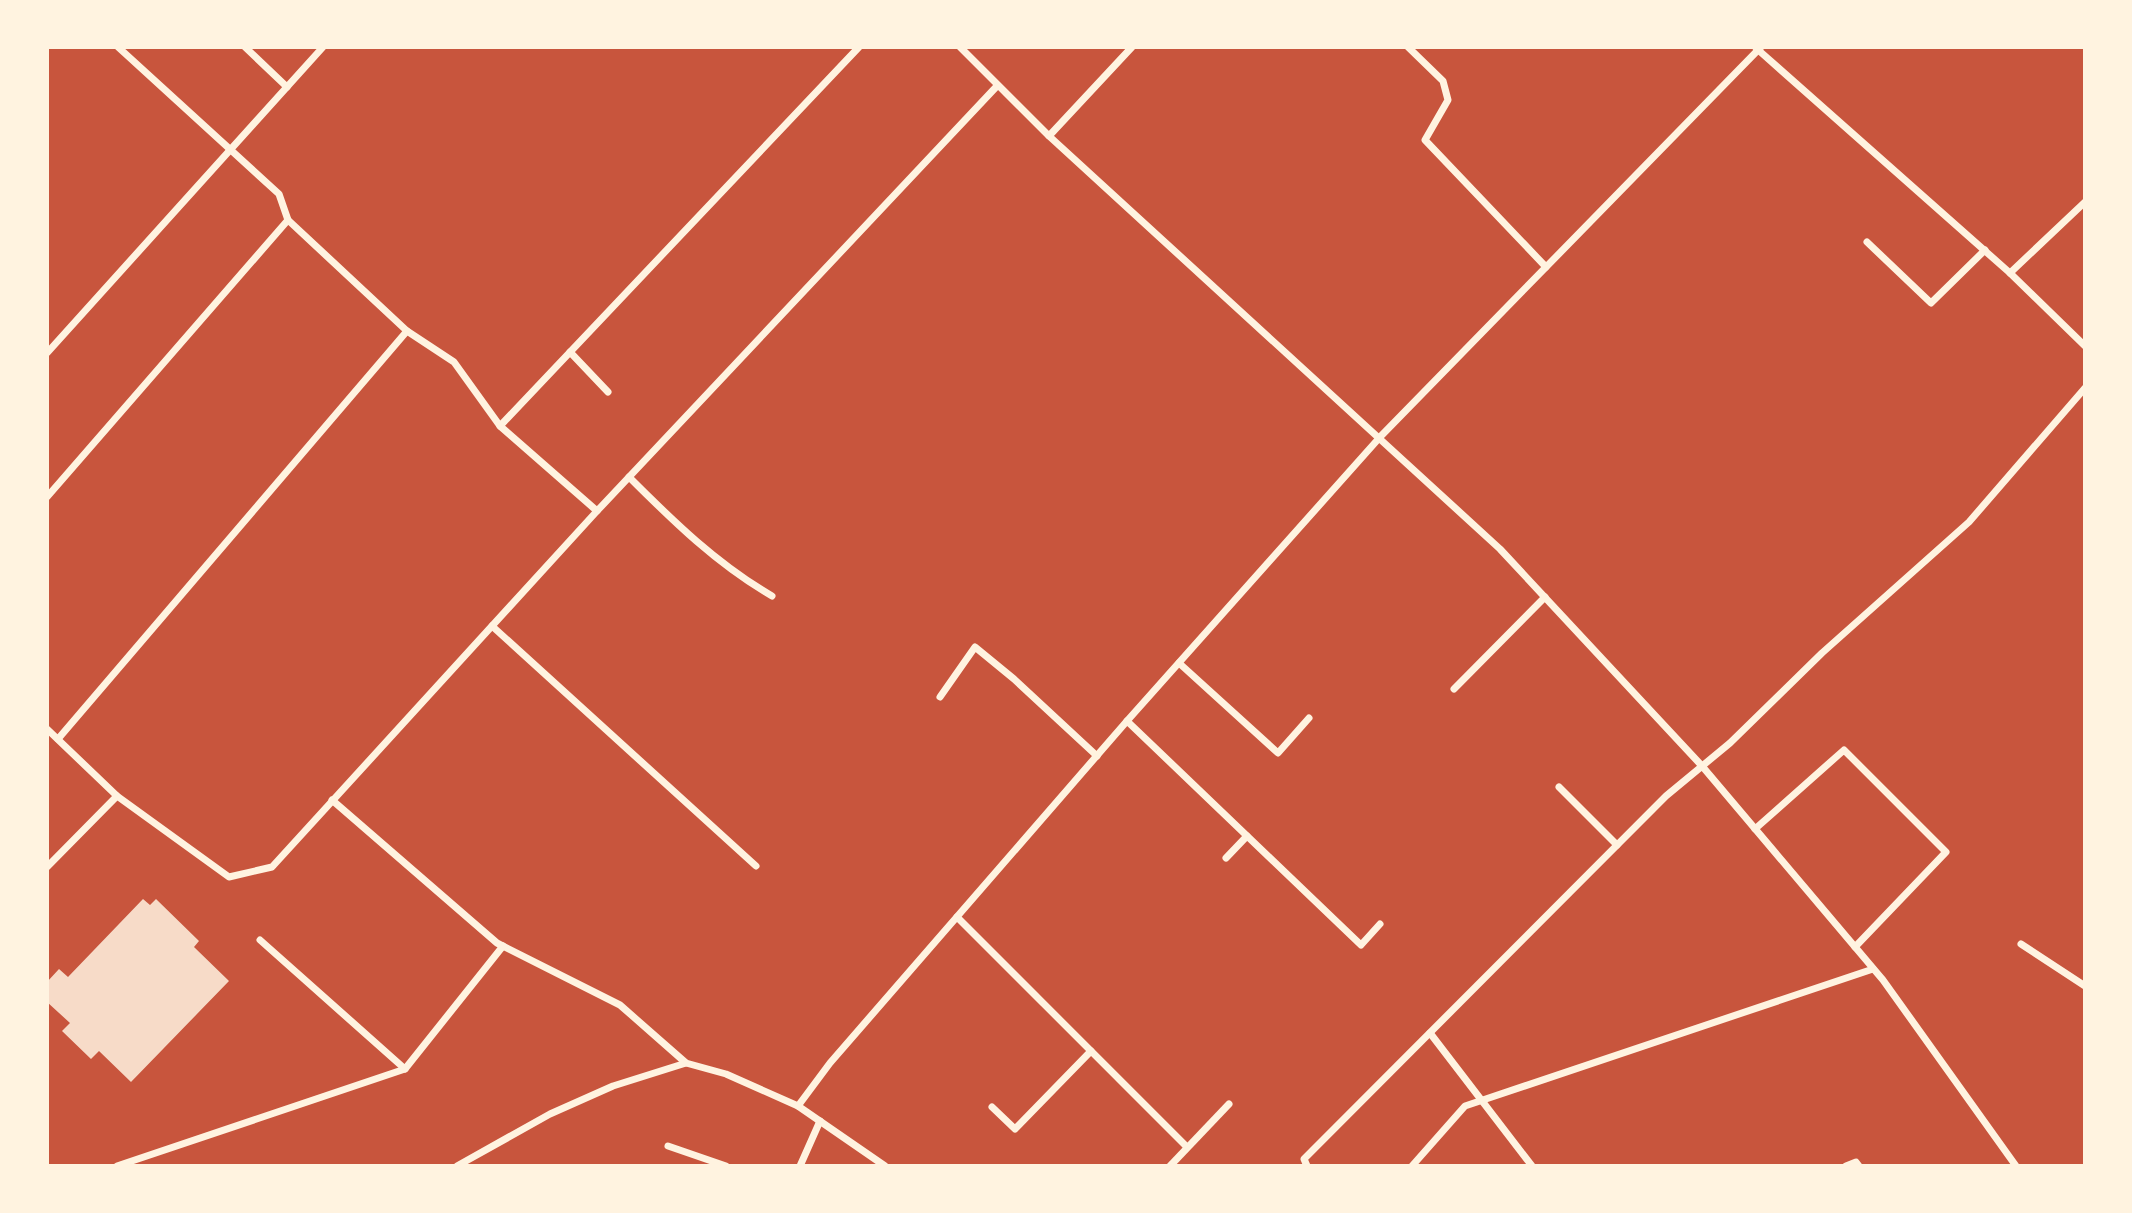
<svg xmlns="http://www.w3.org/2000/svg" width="2132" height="1213" viewBox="0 0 2132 1213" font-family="Mulish,sans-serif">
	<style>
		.building { fill: #f7dbc8 }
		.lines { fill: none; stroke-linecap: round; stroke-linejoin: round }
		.minor { stroke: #fff3e0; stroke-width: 7 }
	</style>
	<rect width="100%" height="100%" fill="#c8553d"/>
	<polygon class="building" points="143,899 150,905 156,899 199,941 194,947 229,981 131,1082 99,1051 91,1059 62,1031 70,1023 47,1002 47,982 59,969 68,977"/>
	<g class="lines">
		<g class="minor">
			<polyline points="118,47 279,194 288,220"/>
			<polyline points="245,47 287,87"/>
			<polyline points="960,47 1049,136 1500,549 1702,766 1883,980 2016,1166"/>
			<polyline points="1408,47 1443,81 1448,100 1425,140 1546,267"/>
			<polyline points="1756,48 2010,273 2085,346"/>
			<polyline points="1049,136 1132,47"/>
			<polyline points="1867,242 1931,303 1985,250"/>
			<polyline points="2010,273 2085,202"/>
			<polyline points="570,352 608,392"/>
			<polyline points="47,353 323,47"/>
			<polyline points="500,426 859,47"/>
			<path d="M629 477C674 522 717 564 772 596"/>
			<polyline points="47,497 288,220 407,331 454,362 500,426 597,511"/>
			<polyline points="492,626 756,866"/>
			<polyline points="1179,663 1278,753 1309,718"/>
			<polyline points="1454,689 1545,597"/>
			<polyline points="940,697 975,647 1014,679 1097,756"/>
			<polyline points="1127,721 1361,945 1380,924"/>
			<polyline points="47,729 117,796 229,877 272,867 597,511 997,86"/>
			<polyline points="58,739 407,331"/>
			<polyline points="1559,787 1617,845"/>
			<polyline points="332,800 497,943 620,1005 686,1063 726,1074 798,1106 885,1166"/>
			<polyline points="1755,829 1844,750 1946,852 1855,947"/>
			<polyline points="1226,858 1247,836"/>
			<polyline points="47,867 117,796"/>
			<polyline points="957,917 1187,1147"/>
			<polyline points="260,940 405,1069"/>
			<polyline points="2021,944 2085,986"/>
			<polyline points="1430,1033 1532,1166"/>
			<polyline points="798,1106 830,1063 1127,721 1381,436 1761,47"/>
			<polyline points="992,1107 1015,1129 1091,1051"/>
			<polyline points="668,1146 726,1166"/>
			<polyline points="117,1166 405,1069 503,946"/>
			<polyline points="457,1166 550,1114 613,1086 686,1063"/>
			<polyline points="800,1166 820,1121"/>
			<polyline points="1170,1166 1229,1104"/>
			<polyline points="1307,1166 1304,1159 1666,796 1730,743 1822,653 1969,522 2085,388"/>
			<polyline points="1412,1166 1465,1106 1873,969"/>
			<polyline points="1846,1166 1856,1162 1859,1166"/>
		</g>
	</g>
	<rect width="2132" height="1213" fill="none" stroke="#fff3e0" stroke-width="98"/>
</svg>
